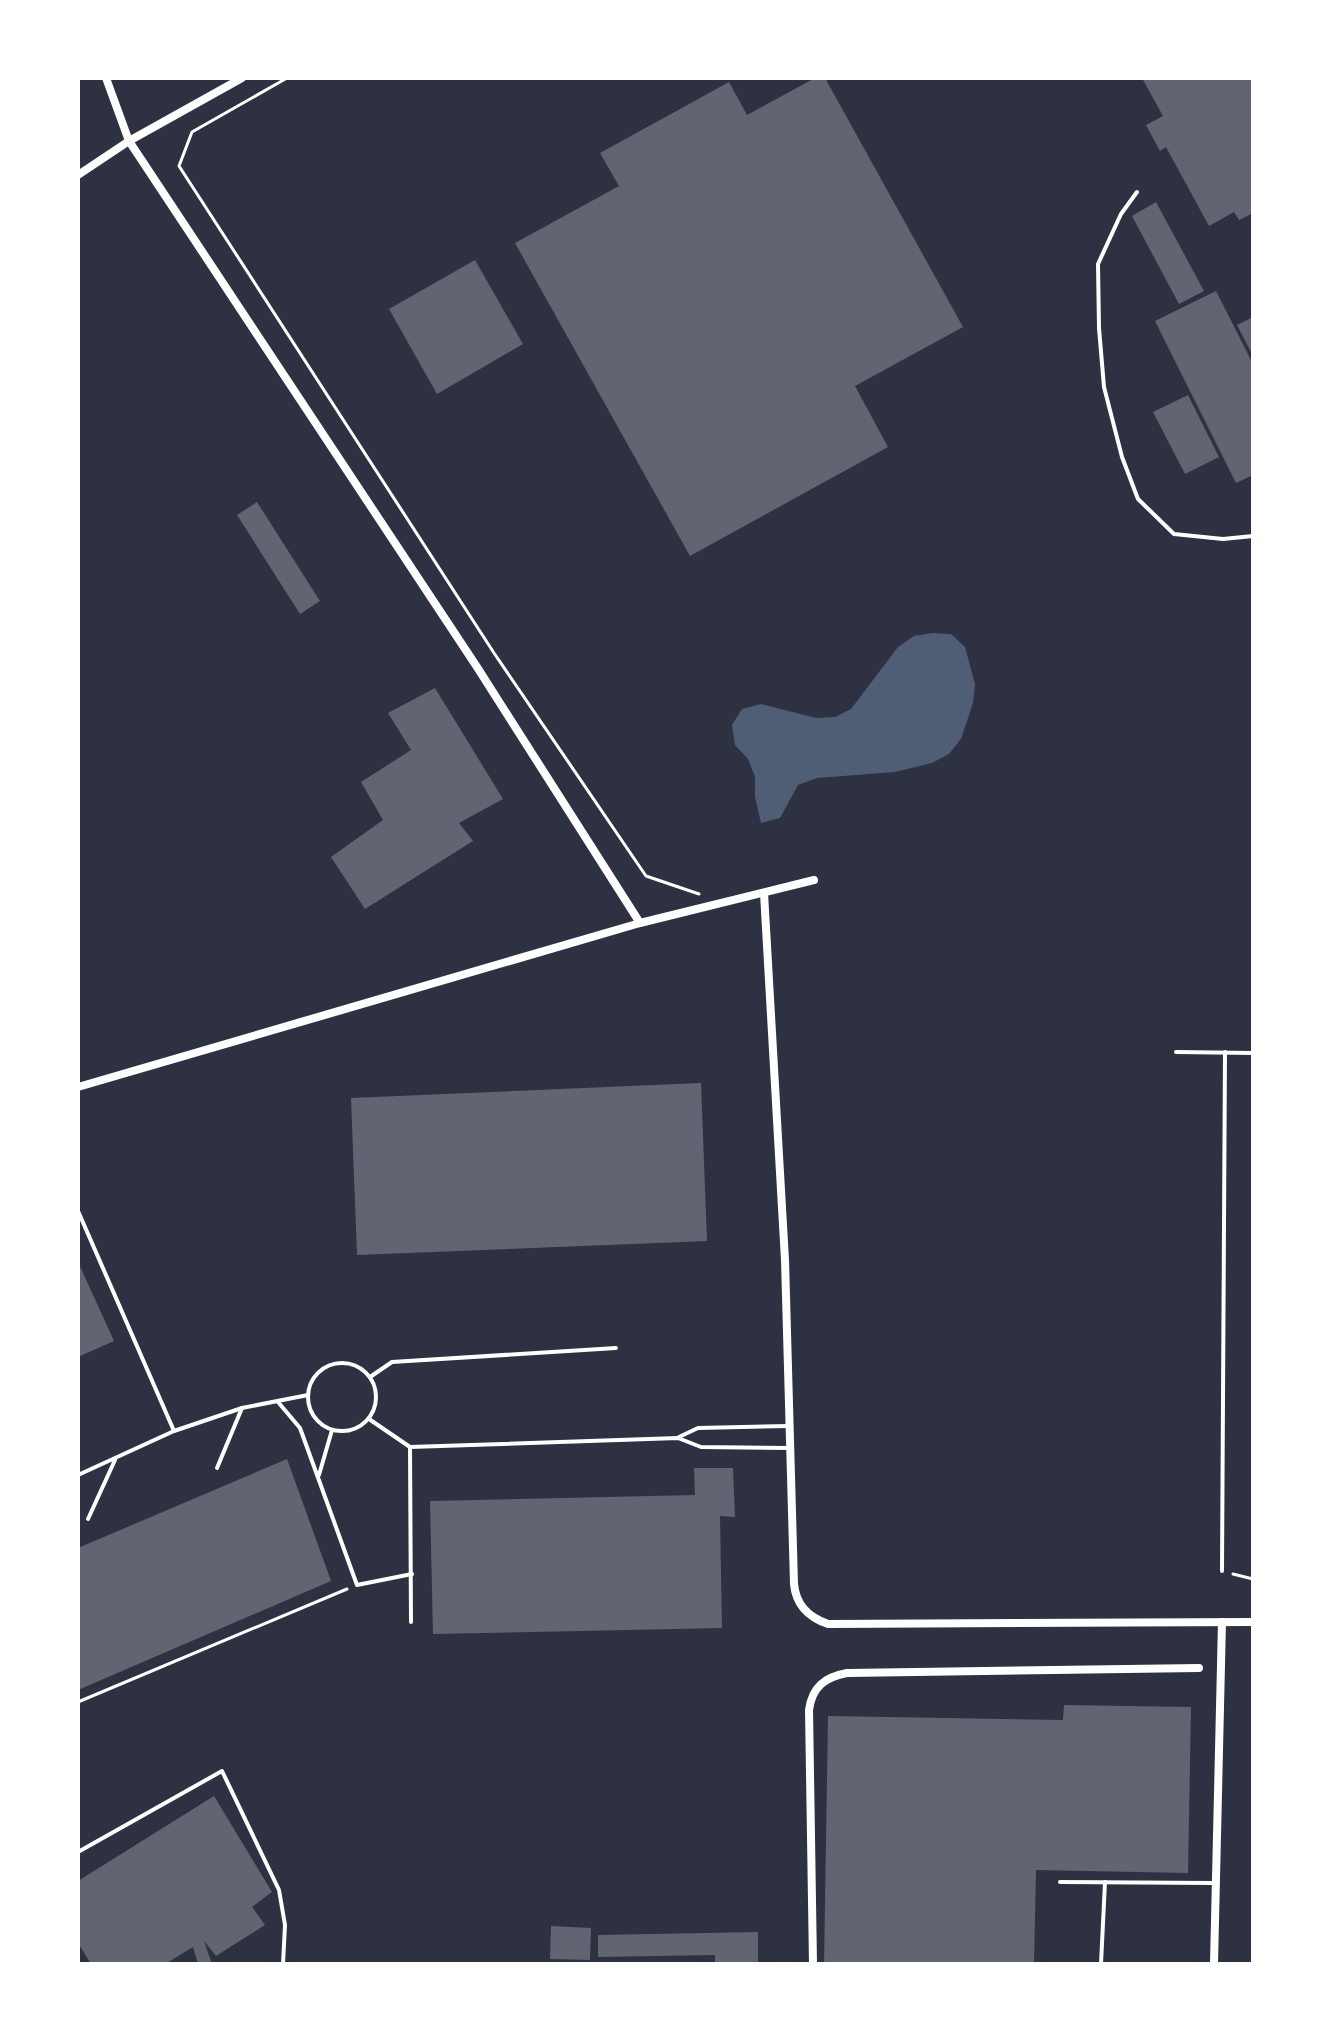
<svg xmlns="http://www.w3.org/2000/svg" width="1331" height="2042" viewBox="0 0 1331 2042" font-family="'Libre Baskerville',serif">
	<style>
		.water { fill: #4f5d75 }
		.building { fill: #626471 }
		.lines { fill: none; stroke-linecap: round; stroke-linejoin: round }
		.path { stroke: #fff; stroke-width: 3 }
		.service { stroke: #fff; stroke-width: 4 }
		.minor { stroke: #fff; stroke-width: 8 }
	</style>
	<rect width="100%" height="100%" fill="#2d3142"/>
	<polygon class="water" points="933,633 951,634 965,647 975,684 973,703 961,739 949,754 932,763 895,772 817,778 798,785 780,818 761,823 755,797 755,777 748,759 735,745 732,725 742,709 761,704 816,718 835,717 851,709 898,647 914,636"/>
	<g class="building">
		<polygon points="815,78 825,78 963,327 855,386 888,447 690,556 515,243 619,186 600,153 729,82 747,115"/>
		<polygon points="1142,78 1253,78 1253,213 1239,220 1234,212 1209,226 1166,147 1160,151 1146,125 1163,116"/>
		<polygon points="1156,202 1204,291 1179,304 1132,216"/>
		<polygon points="475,260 523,344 437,394 389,309"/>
		<polygon points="1216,291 1253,364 1253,475 1236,483 1155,321"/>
		<polygon points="1253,317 1253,356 1237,325"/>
		<polygon points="1188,395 1219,457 1185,474 1153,412"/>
		<polygon points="257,502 320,601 300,614 237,515"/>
		<polygon points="435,688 503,799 459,823 473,841 365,909 331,857 383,820 361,782 411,750 388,713"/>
		<polygon points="701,1083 707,1241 357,1255 351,1098"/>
		<polygon points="78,1262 114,1341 78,1357"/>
		<polygon points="287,1459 331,1581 78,1690 78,1548"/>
		<polygon points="694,1468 733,1468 735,1517 720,1516 722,1628 433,1634 430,1501 695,1495"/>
		<polygon points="1064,1705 1191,1707 1188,1873 1036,1870 1034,1964 824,1964 828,1716 1063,1720"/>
		<polygon points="214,1796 272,1892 252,1907 265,1925 216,1956 204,1941 212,1964 198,1964 193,1947 165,1964 91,1964 78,1943 78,1881"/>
		<polygon points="551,1926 591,1928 590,1960 550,1959"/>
		<polygon points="758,1932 758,1964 715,1964 715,1955 598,1957 598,1935"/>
	</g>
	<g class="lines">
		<g class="path">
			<polyline points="287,78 192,132 179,166 494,653 646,876 699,894"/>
			<polyline points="1233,1574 1253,1579"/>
			<polyline points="78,1702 347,1589"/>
		</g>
		<g class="service">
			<polyline points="1137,192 1121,214 1098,264 1099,328 1104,387 1122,457 1138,499 1174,534 1223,539 1253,536"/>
			<polyline points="1176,1052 1253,1053"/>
			<polyline points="78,1211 174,1431"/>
			<circle cx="342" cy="1397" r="34"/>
			<polyline points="370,1377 392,1362 616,1348"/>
			<polyline points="278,1402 300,1428 357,1585 412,1574"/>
			<polyline points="369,1419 410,1447 678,1438 701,1447 789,1448"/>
			<polyline points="679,1437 698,1428 788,1426"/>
			<polyline points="410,1447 411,1622"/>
			<polyline points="217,1468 242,1408"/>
			<polyline points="78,1475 174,1431 242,1408 308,1395"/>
			<polyline points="319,1475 332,1430"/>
			<polyline points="88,1519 115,1460"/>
			<polyline points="1222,1571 1225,1052"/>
			<polyline points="78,1852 222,1771 279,1890 285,1925 283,1964"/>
			<polyline points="1060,1882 1214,1883"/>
			<polyline points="1101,1964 1105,1882"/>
		</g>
		<g class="minor">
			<polyline points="106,78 129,141 477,667 640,923"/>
			<polyline points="78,175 129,141 242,78"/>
			<path d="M764 893 785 1260 794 1584C796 1605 808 1617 828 1624L1253 1622"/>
			<polyline points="78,1087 640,923 814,880"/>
			<path d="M813 1964 809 1710C812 1687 825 1677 847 1673L1199 1668"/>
			<polyline points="1214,1964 1222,1622"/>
		</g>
	</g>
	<rect width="1331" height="2042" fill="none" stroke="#ffffff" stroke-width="160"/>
</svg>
